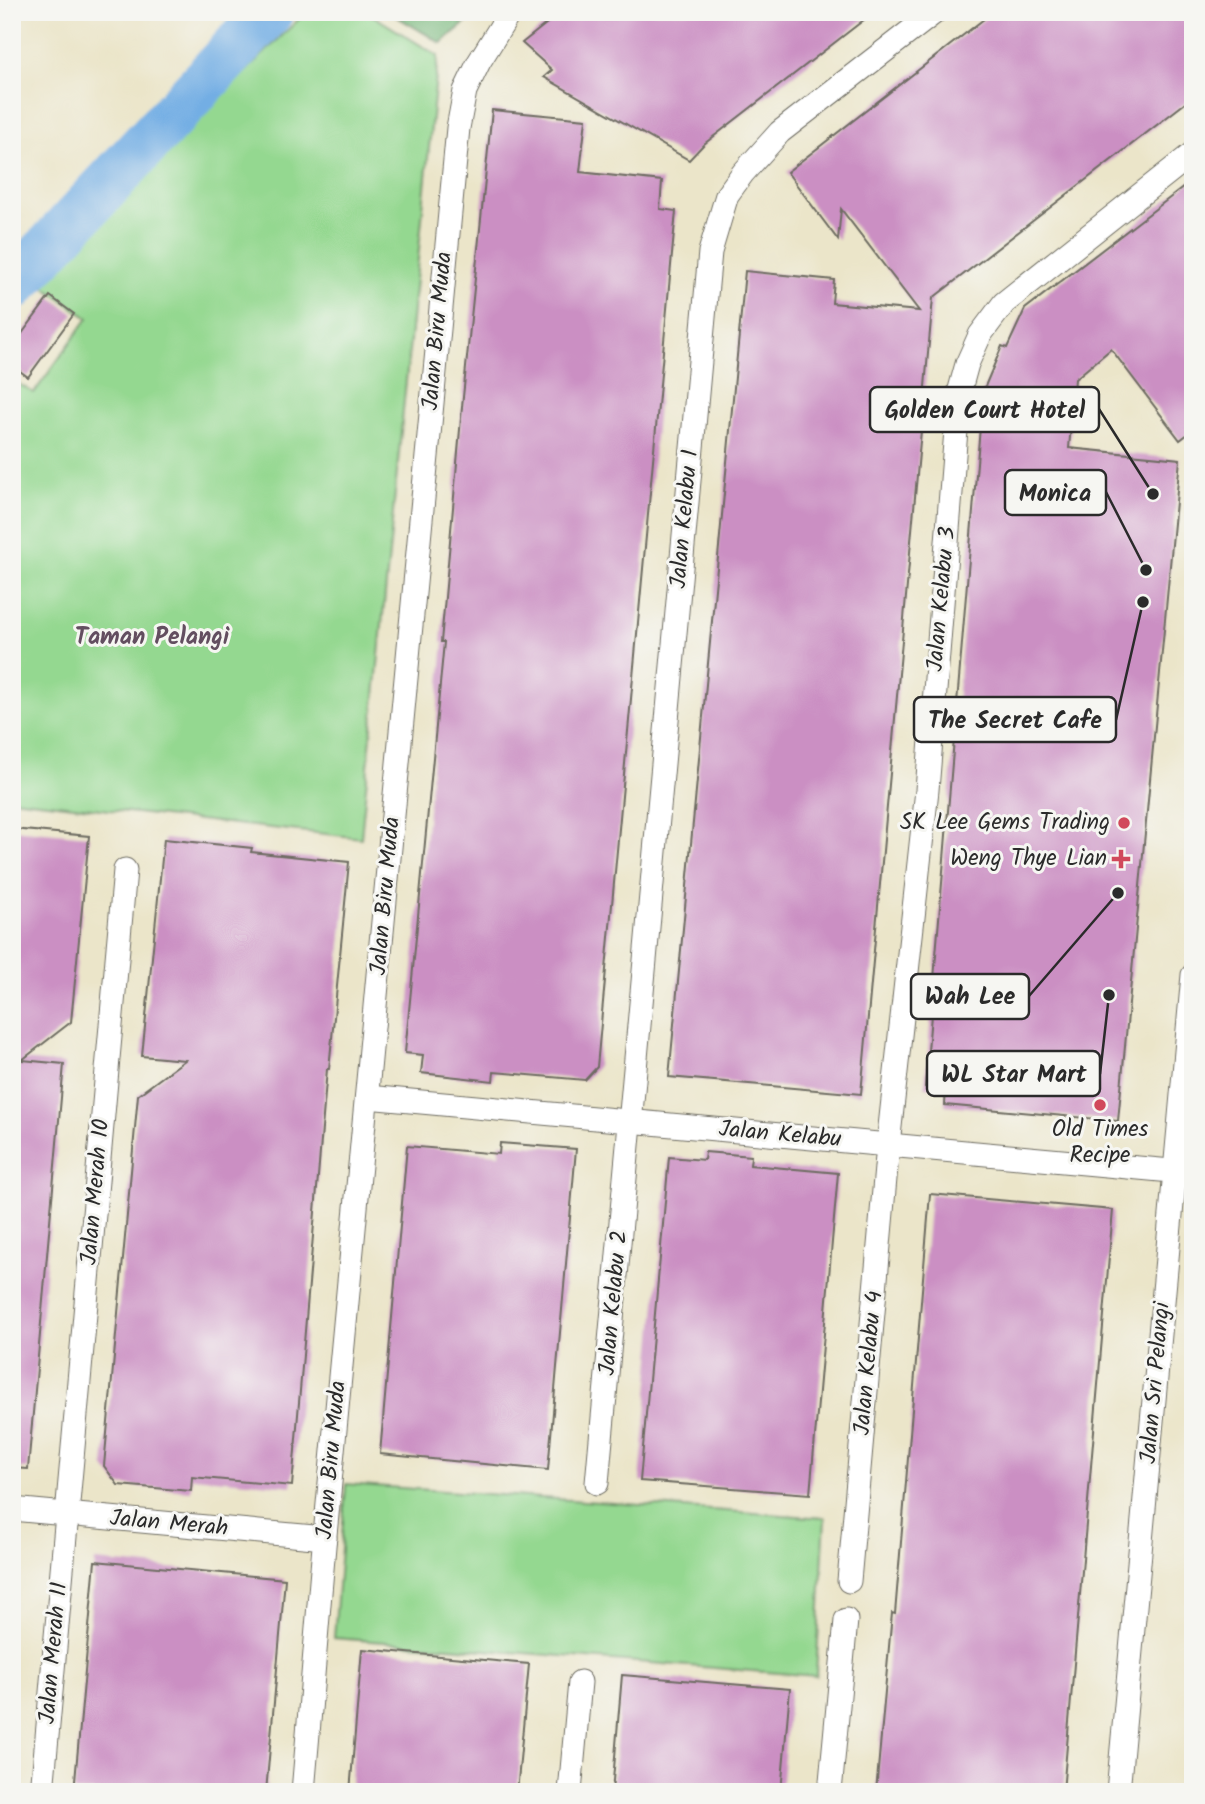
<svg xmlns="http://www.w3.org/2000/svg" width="1205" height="1804" viewBox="0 0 1205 1804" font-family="Kalam,sans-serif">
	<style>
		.green { fill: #94d890; stroke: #60825e; stroke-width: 2 }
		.forest { fill: #77b87a; stroke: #517252; stroke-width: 2 }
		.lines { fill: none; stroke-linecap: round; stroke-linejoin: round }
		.river { stroke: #73aee4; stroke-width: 49 }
		.building { fill: #cb8fc3 }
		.minor-casing { stroke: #6e6c62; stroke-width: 25 }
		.minor { stroke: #fff; stroke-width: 23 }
		.poi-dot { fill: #d1495b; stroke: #f6f6f2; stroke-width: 2.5 }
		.labels { text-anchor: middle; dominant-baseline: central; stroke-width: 6; stroke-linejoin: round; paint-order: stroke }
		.street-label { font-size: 23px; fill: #2b2b2b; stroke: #f6f6f2 }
		.poi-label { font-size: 23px; fill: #2b2b2b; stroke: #f6f6f2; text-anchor: end }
		.neighbourhood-label { font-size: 24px; font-weight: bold; fill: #634e60; stroke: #f6f6f2 }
		.leader { fill: none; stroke: #2b2b2b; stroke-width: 2.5 }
		.callout-dot { fill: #2b2b2b; stroke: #f6f6f2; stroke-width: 2.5 }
		.callout { fill: #f6f6f2; stroke: #2b2b2b; stroke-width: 2.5 }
		.callout-label { font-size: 24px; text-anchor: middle; font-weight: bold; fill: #2b2b2b }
	</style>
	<rect width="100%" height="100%" fill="#f6f6f2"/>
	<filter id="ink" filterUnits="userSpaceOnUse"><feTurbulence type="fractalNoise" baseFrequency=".0143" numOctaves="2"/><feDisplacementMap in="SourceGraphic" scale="14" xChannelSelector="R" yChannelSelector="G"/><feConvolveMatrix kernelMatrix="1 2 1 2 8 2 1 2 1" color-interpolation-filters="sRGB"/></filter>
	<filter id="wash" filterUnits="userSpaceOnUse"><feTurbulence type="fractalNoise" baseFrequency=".00686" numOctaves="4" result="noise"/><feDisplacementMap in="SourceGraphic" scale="28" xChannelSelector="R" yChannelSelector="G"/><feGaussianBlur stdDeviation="1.57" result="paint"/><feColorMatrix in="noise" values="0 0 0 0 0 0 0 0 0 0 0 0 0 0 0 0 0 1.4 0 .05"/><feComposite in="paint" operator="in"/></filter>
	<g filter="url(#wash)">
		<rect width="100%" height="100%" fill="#ebe5c9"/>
		<g class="green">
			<polygon points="306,12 367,12 438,56 361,838 12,799 12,380 34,393 88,318 34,280"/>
			<polygon points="346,1484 825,1518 816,1676 334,1638"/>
		</g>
		<polygon class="forest" points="389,12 479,12 441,43"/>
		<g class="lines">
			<polyline class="river" points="12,287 269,12"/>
		</g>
		<g id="blocks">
			<g class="building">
				<polygon points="561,12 874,12 704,144 689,160 544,77 552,70 522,43"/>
				<polygon points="993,12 1193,12 1193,97 933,298 861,1094 669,1077 745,271 834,280 832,303 919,311 841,209 838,240 787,172"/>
				<polygon points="492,110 586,119 580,172 662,181 660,209 676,211 597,1067 585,1080 494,1072 493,1081 421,1073 423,1055 405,1053 444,642 441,642 462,407"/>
				<polygon points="1193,180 1193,430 1180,440 1111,349 1075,379 1069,448 1180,459 1118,1121 945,1105 946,1088 925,1087 983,391 1002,346 1007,348 1025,309"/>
				<polygon points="50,296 74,314 28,377 12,365 12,347"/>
				<polygon points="12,829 89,836 71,1022 22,1060 64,1064 28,1469 12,1468"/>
				<polygon points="164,839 252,848 251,852 349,862 329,1069 327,1069 292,1486 192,1477 191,1491 118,1485 104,1466 138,1095 185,1060 142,1056"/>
				<polygon points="500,1143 576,1149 548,1470 380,1454 407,1146 499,1154"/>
				<polygon points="705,1152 751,1156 750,1165 838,1173 810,1494 640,1481 669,1157 704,1160"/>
				<polygon points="930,1194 1113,1210 1063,1792 876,1792 892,1613 895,1614"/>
				<polygon points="95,1561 285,1579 266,1792 74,1792"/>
				<polygon points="362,1649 529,1664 517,1792 350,1792"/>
				<polygon points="622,1675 790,1689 781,1792 612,1792"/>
			</g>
		</g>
	</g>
	<g filter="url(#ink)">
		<use href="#blocks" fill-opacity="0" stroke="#6e6c62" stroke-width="2"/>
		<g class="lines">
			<g class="minor-casing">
				<g id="minor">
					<polyline points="367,1097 1193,1173"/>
					<polyline points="597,1483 710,252 727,195 743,173 780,132 935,12"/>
					<polyline points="12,1509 325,1538"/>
					<polyline points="849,1581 888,1145 927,790 959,393 967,364 980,335 1004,303 1193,153"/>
					<polyline points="42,1792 125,870"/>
					<polyline points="303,1792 324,1546 458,128 465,91 479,62 510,12"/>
					<polyline points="570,1792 580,1682"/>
					<polyline points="830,1792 846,1620"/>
					<polyline points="1118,1792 1193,975"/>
				</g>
			</g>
			<use href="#minor" class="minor"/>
		</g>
	</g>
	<g class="poi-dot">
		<circle cx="1124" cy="823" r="7"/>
		<path d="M1117.5 848.5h7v7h7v7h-7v7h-7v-7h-7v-7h7z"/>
		<circle cx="1100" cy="1105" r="7"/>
	</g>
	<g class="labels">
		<g class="street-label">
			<text transform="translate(438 331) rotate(-85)">Jalan Biru Muda</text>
			<text transform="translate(685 519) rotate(-85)">Jalan Kelabu 1</text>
			<text transform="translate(942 599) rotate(-85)">Jalan Kelabu 3</text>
			<text transform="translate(386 896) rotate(-85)">Jalan Biru Muda</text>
			<text transform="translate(780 1135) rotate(5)">Jalan Kelabu</text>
			<text transform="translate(96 1192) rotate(-85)">Jalan Merah 10</text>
			<text transform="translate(614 1303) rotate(-85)">Jalan Kelabu 2</text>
			<text transform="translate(869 1363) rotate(-85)">Jalan Kelabu 4</text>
			<text transform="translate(1156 1383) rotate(-85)">Jalan Sri Pelangi</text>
			<text transform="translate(332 1460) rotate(-85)">Jalan Biru Muda</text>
			<text transform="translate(169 1524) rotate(5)">Jalan Merah</text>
			<text transform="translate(54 1653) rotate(-85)">Jalan Merah 11</text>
		</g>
		<g class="poi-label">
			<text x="1110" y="823">SK Lee Gems Trading</text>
			<text x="1107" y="859">Weng Thye Lian</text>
			<text x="1100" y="1130" text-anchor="middle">Old Times<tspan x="1100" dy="26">Recipe</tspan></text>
		</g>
		<g class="neighbourhood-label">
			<text x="152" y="637">Taman Pelangi</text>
		</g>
	</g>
	<path class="leader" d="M1153 494L1099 409M1146 570L1106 492M1143 602L1116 720M1118 893L1029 996M1109 995L1100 1074"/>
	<g class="callout-dot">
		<circle cx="1153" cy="494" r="7"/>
		<circle cx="1146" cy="570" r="7"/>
		<circle cx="1143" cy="602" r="7"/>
		<circle cx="1118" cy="893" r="7"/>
		<circle cx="1109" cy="995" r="7"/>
	</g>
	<g class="callout">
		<rect x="870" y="387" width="229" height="45" rx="7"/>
		<rect x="1005" y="470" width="101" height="45" rx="7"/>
		<rect x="914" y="697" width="202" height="45" rx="7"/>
		<rect x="911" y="974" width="118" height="45" rx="7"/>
		<rect x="927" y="1051" width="173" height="45" rx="7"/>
	</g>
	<g class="callout-label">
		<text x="985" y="418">Golden Court Hotel</text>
		<text x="1055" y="501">Monica</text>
		<text x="1015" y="728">The Secret Cafe</text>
		<text x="970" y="1004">Wah Lee</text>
		<text x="1014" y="1082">WL Star Mart</text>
	</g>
	<rect width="1205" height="1804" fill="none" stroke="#f6f6f2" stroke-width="42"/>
</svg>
